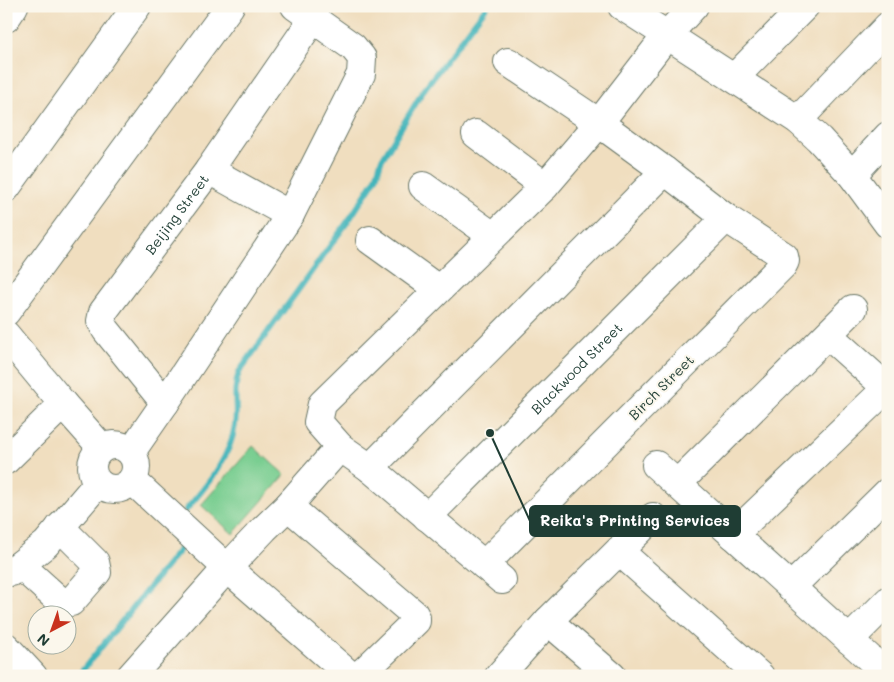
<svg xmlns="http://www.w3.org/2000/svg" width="894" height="682" viewBox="0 0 894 682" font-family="Mali,sans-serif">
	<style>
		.green { fill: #78cd90; stroke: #4c8562 }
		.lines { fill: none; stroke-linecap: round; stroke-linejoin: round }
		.stream { stroke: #45b5bb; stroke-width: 6 }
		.minor-casing { stroke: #687565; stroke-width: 30 }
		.minor { stroke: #fff; stroke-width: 28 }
		.labels { text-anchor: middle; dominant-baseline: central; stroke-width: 4; stroke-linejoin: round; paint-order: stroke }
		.street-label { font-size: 14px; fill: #1f3d34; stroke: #fbf7ec }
		.leader { fill: none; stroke: #1f3d34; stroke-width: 2 }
		.callout-dot { fill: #1f3d34; stroke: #fbf7ec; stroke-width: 2 }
		.callout { fill: #1f3d34; stroke: #1f3d34; stroke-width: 2 }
		.callout-label { font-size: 15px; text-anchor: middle; font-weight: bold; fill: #fff }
	</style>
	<rect width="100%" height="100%" fill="#fbf7ec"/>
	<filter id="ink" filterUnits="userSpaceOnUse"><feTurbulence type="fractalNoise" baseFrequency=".02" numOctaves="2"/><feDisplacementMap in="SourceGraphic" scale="10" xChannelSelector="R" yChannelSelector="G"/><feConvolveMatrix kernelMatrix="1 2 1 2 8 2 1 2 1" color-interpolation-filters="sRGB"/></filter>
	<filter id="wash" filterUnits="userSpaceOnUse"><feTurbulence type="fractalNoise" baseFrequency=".0096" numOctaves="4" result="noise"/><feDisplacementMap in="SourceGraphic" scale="20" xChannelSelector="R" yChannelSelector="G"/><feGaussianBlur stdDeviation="1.12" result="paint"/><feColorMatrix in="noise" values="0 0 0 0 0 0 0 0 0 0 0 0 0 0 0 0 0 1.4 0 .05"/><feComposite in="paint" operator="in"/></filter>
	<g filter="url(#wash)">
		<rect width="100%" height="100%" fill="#f0debf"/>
		<polygon class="green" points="253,446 285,475 233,534 201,505"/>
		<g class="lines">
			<g class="stream">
				<path d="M186 510C207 485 230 459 235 425 238 406 232 392 239 372L351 217 376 178 381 161 425 88 487 6"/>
				<polyline points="78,676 184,544 182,539"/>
			</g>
		</g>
	</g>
	<g filter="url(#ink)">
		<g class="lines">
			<g class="minor-casing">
				<g id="minor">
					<polyline points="622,6 667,35 694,6"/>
					<polyline points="6,18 14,6"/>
					<polyline points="508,62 599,123 667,35 798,120 819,139 852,175 888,224"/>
					<polyline points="734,78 805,6"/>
					<polyline points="798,120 888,26"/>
					<polyline points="476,134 545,186"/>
					<polyline points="209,170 290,215"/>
					<polyline points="852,175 888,136"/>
					<polyline points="423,186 493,236"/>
					<polyline points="6,188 137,6"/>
					<polyline points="370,240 438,289"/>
					<polyline points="6,312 230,6"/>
					<polyline points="6,335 63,404 102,448"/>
					<polyline points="828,335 888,389"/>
					<path id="s1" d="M165 403 106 330 101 321 103 312 209 170 313 19"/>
					<circle cx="114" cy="467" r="22"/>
					<polyline points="340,447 318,422 322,404 545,186 599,123 665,171 726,218 784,256 785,261 783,265 484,565"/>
					<polyline points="131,452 165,403 290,215 361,74 362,58 353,47 295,6"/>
					<polyline points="6,460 63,404"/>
					<polyline points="656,465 888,675"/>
					<polyline points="370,468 665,171"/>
					<polyline points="133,481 227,568 351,676"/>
					<polyline points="677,484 853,309"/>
					<polyline points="288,506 414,614 416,618 416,621 359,676"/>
					<path id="s2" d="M427 517 726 218"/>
					<polyline points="733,535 887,388"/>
					<polyline points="619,551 760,676"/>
					<polyline points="20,565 61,602 71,602 97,572 95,562 60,527"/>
					<polyline points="6,572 11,572 46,544 98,483"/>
					<polyline points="791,587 888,492"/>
					<polyline points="548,621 612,676"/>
					<polyline points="849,640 888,601"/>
					<polyline points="6,647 33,676"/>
					<polyline points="131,676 227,568 264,529 288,506 340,447 370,468 502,580"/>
					<polyline points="499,676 548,621 653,517"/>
				</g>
			</g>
			<use href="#minor" class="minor"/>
		</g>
	</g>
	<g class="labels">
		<g class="street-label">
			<text stroke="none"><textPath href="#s1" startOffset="236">Beijing Street</textPath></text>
			<text stroke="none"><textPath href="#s2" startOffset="211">Blackwood Street</textPath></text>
			<text transform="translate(661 387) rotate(-45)">Birch Street</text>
		</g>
	</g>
	<path class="leader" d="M490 433L530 521"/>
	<circle class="callout-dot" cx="490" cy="433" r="5"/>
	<rect class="callout" x="530" y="506" width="210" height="30" rx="5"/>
	<g class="callout-label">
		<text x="635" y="526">Reika's Printing Services</text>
	</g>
	<rect width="894" height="682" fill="none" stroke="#fbf7ec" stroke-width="25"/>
	<g transform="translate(52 630) rotate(221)"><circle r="24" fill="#fbf7ec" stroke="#a3ada2"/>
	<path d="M0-4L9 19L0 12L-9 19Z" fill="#c8321e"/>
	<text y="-8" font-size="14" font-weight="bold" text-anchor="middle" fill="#1f3d34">N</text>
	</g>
</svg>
